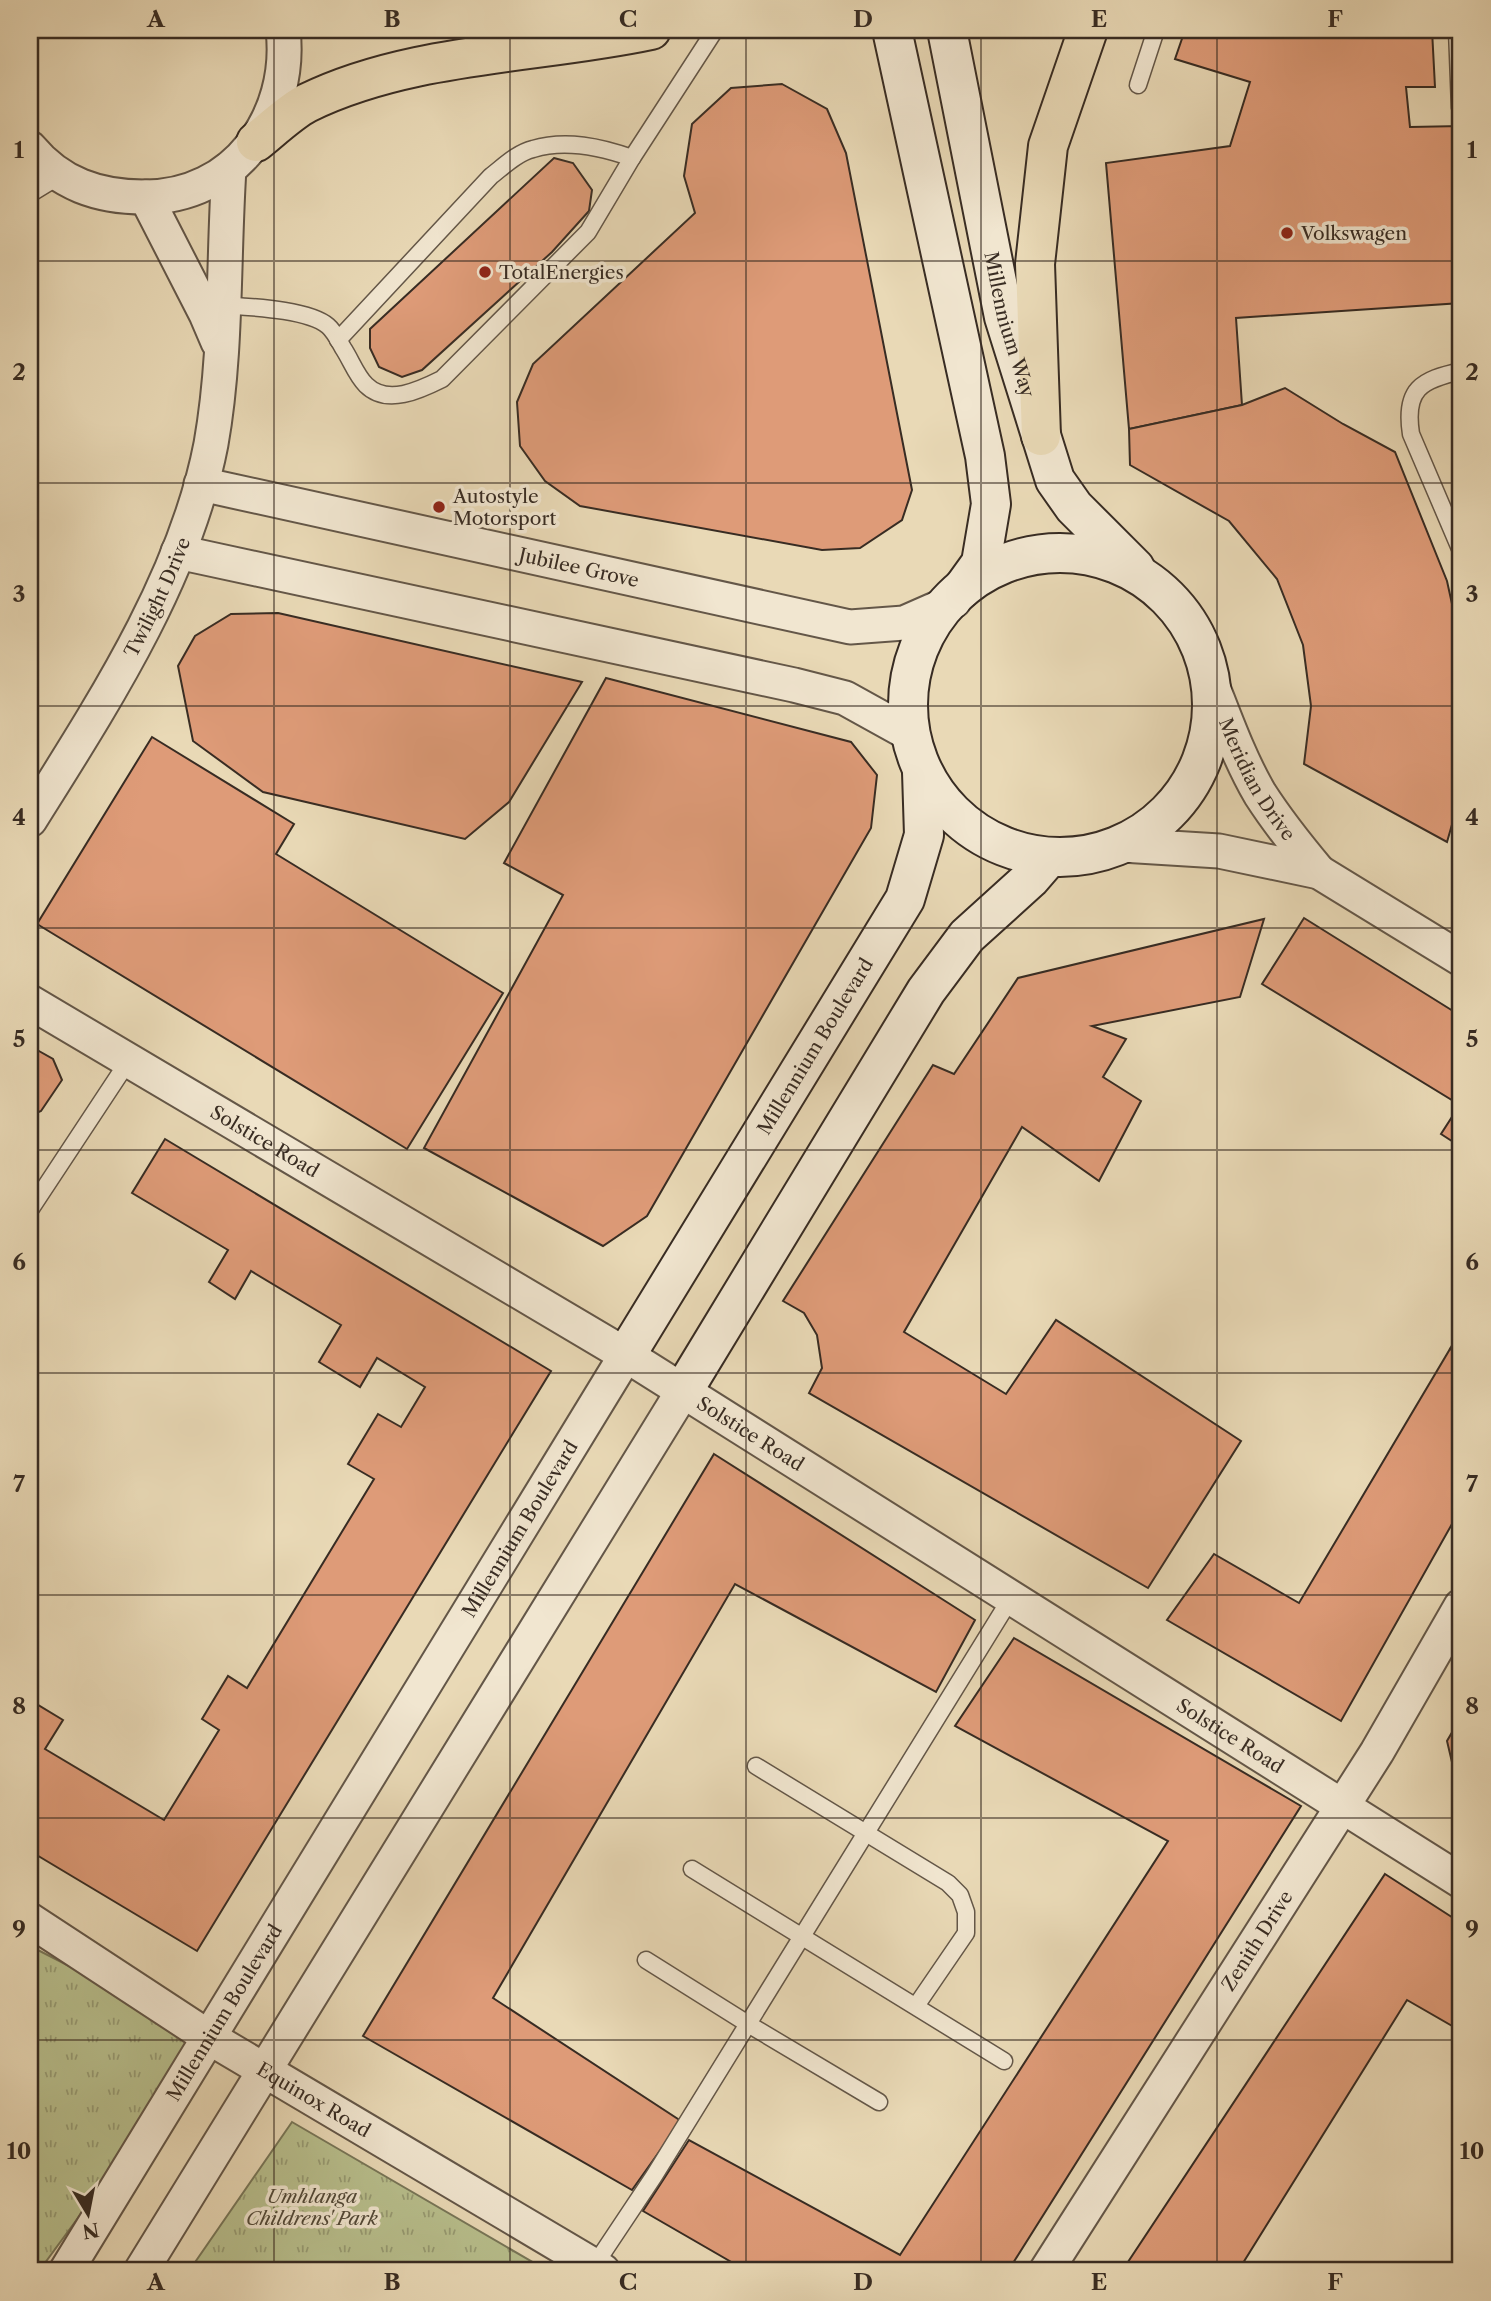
<svg xmlns="http://www.w3.org/2000/svg" width="1491" height="2301" viewBox="0 0 1491 2301" font-family="'Libre Caslon Text',serif">
	<style>
		.grass { fill: url(#grass-tufts); stroke: #787658; stroke-width: 2 }
		.building { fill: #de9b78; stroke: #382c23; stroke-width: 2 }
		.lines { fill: none; stroke-linecap: round; stroke-linejoin: round }
		.lane-casing { stroke: #645748; stroke-width: 19 }
		.street-casing { stroke: #645748; stroke-width: 37 }
		.secondary-casing { stroke: #382c23; stroke-width: 42 }
		.highway-casing { stroke: #382c23; stroke-width: 42 }
		.lane { stroke: #f1e6d0; stroke-width: 16 }
		.street { stroke: #f1e6d0; stroke-width: 33 }
		.secondary { stroke: #f1e6d0; stroke-width: 38 }
		.highway { stroke: #e9d9b6; stroke-width: 38 }
		.grid { fill: none; stroke: #382c23; stroke-width: 2; stroke-opacity: 0.55 }
		.poi-dot { fill: #8f2418; stroke: #f1e6d0; stroke-width: 2.5 }
		.labels { text-anchor: middle; dominant-baseline: central; stroke-width: 7; stroke-linejoin: round; paint-order: stroke }
		.poi-label { font-size: 19px; fill: #382c23; stroke: #f1e6d0; text-anchor: start }
		.street-label { font-size: 19px; fill: #382c23; stroke: #f1e6d0 }
		.park-label { font-size: 19px; font-style: italic; fill: #524938; stroke: #f1e6d0 }
		.neatline { fill: none; stroke: #382c23; stroke-width: 2.5 }
		.grid-label { font-size: 23px; text-anchor: middle; font-weight: bold; fill: #382c23 }
	</style>
	<defs>
		<pattern id="grass-tufts" width="24" height="20" patternUnits="userSpaceOnUse" patternTransform="scale(1.75)"><rect width="24" height="20" fill="#b8bf8d"/><path d="M3 7l-1-3M5 7V3M7 7l1-3M15 17l-1-3M17 17v-4M19 17l1-3" fill="none" stroke="#979b73"/></pattern>
	</defs>
	<rect width="100%" height="100%" fill="#e9d9b6"/>
	<filter id="stains"><feTurbulence type="fractalNoise" baseFrequency=".00286" numOctaves="4"/><feColorMatrix values="0 0 0 0 .2 0 0 0 0 .09 0 0 0 0 .02 0 0 0 .5 -.17"/></filter>
	<radialGradient id="worn" r=".72"><stop offset=".6" stop-color="#630" stop-opacity="0"/><stop offset="1" stop-color="#630" stop-opacity=".3"/></radialGradient>
	<g class="grass">
		<polygon points="30,1946 210,2038 39,2271 30,2271"/>
		<polygon points="292,2122 548,2271 189,2271"/>
	</g>
	<g class="building">
		<polygon points="1185,30 1432,30 1435,87 1406,87 1410,127 1461,126 1461,303 1236,318 1242,405 1129,429 1106,163 1230,146 1250,82 1175,59"/>
		<polygon points="782,84 827,109 846,153 912,490 902,520 860,548 822,550 580,506 545,481 520,446 517,402 533,364 695,213 684,176 692,124 731,88"/>
		<polygon points="554,158 573,163 592,190 589,211 552,252 422,370 402,377 379,367 370,348 370,329"/>
		<polygon points="1285,388 1343,424 1395,452 1447,581 1461,645 1461,793 1447,842 1304,764 1311,706 1303,645 1277,579 1229,521 1130,465 1129,429 1242,405"/>
		<polygon points="278,613 582,682 509,802 465,839 263,792 193,741 178,666 195,636 231,614"/>
		<polygon points="606,678 851,742 877,775 871,828 647,1216 603,1246 424,1148 563,895 504,863"/>
		<polygon points="152,737 294,824 276,854 503,993 407,1149 37,924"/>
		<polygon points="1304,918 1461,1016 1460,1105 1262,984"/>
		<polygon points="1264,919 1240,997 1092,1026 1126,1039 1103,1077 1141,1101 1099,1181 1022,1127 904,1332 1006,1394 1056,1320 1241,1441 1148,1588 809,1393 822,1368 817,1335 804,1313 783,1301 933,1065 954,1074 1018,978"/>
		<polygon points="30,1046 53,1059 62,1080 41,1111 30,1116"/>
		<polygon points="1461,1103 1461,1147 1441,1134"/>
		<polygon points="165,1139 551,1371 197,1951 30,1851 30,1719 38,1705 63,1720 45,1749 164,1820 219,1730 202,1719 228,1676 247,1688 374,1479 348,1464 378,1414 401,1427 425,1387 377,1358 360,1387 319,1362 341,1325 251,1271 235,1299 209,1282 228,1250 132,1193"/>
		<polygon points="1461,1330 1461,1356 1450,1349"/>
		<polygon points="1450,1349 1461,1356 1461,1508 1341,1721 1167,1620 1214,1554 1299,1603"/>
		<polygon points="714,1454 975,1620 936,1692 735,1584 493,1998 681,2121 632,2190 363,2036"/>
		<polygon points="1014,1638 1301,1806 1008,2271 747,2271 643,2211 689,2140 900,2255 1168,1841 955,1726"/>
		<polygon points="1461,1717 1461,1781 1455,1775 1447,1741"/>
		<polygon points="1385,1874 1461,1923 1461,2031 1407,2000 1238,2271 1122,2271"/>
	</g>
	<g class="lines">
		<g class="lane-casing">
			<g id="lane">
				<polyline points="1457,30 1460,108"/>
				<polyline points="1138,85 1156,30"/>
				<polyline points="30,194 61,175"/>
				<path d="M222 305C248 307 308 309 328 326 334 331 339 341 343 348 351 360 356 375 366 385 387 406 420 390 442 379L588 232 632 158 715 30"/>
				<path d="M338 340 491 176C504 166 517 153 533 149 566 139 601 147 632 158"/>
				<path d="M1461 371C1421 380 1404 389 1411 434L1461 551"/>
				<polyline points="30,1210 129,1060"/>
				<polyline points="756,1766 948,1883 960,1895 966,1912 966,1933 916,2006"/>
				<polyline points="692,1869 1004,2061"/>
				<polyline points="646,1960 748,2024 879,2102"/>
				<polyline points="594,2266 654,2176 1011,1598"/>
			</g>
		</g>
		<g class="street-casing">
			<g id="street">
				<path d="M30 148C60 184 98 197 144 197 235 198 293 116 283 30"/>
				<polyline points="146,197 206,314 218,342"/>
				<path id="s1" d="M201 484 850 627 904 623 954 601"/>
				<polyline points="178,552 794,685 845,698 910,734"/>
				<path id="s2" d="M1210 680C1225 718 1239 758 1260 794 1278 822 1298 847 1319 872"/>
				<path id="s3" d="M30 820C102 705 185 579 211 444 227 354 223 260 229 169"/>
				<polyline points="1122,845 1219,851 1319,872 1461,959"/>
				<path id="s4" d="M30 1002 626 1355 1461 1881"/>
				<path id="s5" d="M30 1920 210 2038 603 2271"/>
				<path id="s6" d="M66 2271 626 1355"/>
				<polyline points="141,2271 683,1391"/>
				<path id="s7" d="M1046 2271 1377 1752 1461 1606"/>
			</g>
		</g>
		<g class="secondary-casing">
			<g id="secondary">
				<polyline points="892,30 985,456 991,504 981,563 963,588"/>
				<path id="s8" d="M947 30 1004 317 1055 480 1074 507 1135 568"/>
				<circle cx="1060" cy="705" r="152"/>
				<path id="s9" d="M626 1355 905 899 924 835 922 772"/>
				<polyline points="683,1391 926,991 967,936 1030,879 1049,857"/>
			</g>
		</g>
		<g class="highway-casing">
			<g id="highway">
				<path d="M256 142C270 131 291 111 307 103 411 52 539 54 651 30"/>
				<polyline points="1041,436 1035,264 1048,146 1088,30"/>
			</g>
		</g>
		<use href="#lane" class="lane"/>
		<use href="#street" class="street"/>
		<use href="#secondary" class="secondary"/>
		<use href="#highway" class="highway"/>
	</g>
	<path class="grid" d="M274 30V2271M510 30V2271M746 30V2271M981 30V2271M1217 30V2271M30 261H1461M30 483H1461M30 706H1461M30 928H1461M30 1150H1461M30 1373H1461M30 1595H1461M30 1818H1461M30 2040H1461"/>
	<g class="poi-dot">
		<circle cx="1287" cy="233" r="7"/>
		<circle cx="485" cy="272" r="7"/>
		<circle cx="439" cy="507" r="7"/>
	</g>
	<g class="labels">
		<g class="poi-label">
			<text x="1301" y="233">Volkswagen</text>
			<text x="499" y="272">TotalEnergies</text>
			<text x="453" y="496">Autostyle<tspan x="453" dy="22">Motorsport</tspan></text>
		</g>
		<g class="street-label">
			<text stroke="none"><textPath href="#s8" startOffset="301">Millennium Way</textPath></text>
			<text stroke="none"><textPath href="#s1" startOffset="387">Jubilee Grove</textPath></text>
			<text stroke="none"><textPath href="#s3" startOffset="257">Twilight Drive</textPath></text>
			<text stroke="none"><textPath href="#s2" startOffset="110">Meridian Drive</textPath></text>
			<text stroke="none"><textPath href="#s9" startOffset="362">Millennium Boulevard</textPath></text>
			<text stroke="none"><textPath href="#s4" startOffset="273">Solstice Road</textPath></text>
			<text stroke="none"><textPath href="#s4" startOffset="840">Solstice Road</textPath></text>
			<text stroke="none"><textPath href="#s6" startOffset="870">Millennium Boulevard</textPath></text>
			<text stroke="none"><textPath href="#s4" startOffset="1407">Solstice Road</textPath></text>
			<text stroke="none"><textPath href="#s7" startOffset="392">Zenith Drive</textPath></text>
			<text stroke="none"><textPath href="#s6" startOffset="303">Millennium Boulevard</textPath></text>
			<text stroke="none"><textPath href="#s5" startOffset="336">Equinox Road</textPath></text>
		</g>
		<g class="park-label">
			<text x="312" y="2196">Umhlanga<tspan x="312" dy="22">Childrens' Park</tspan></text>
		</g>
	</g>
	<rect width="1491" height="2301" fill="none" stroke="#e9d9b6" stroke-width="77"/>
	<g transform="translate(88 2214) rotate(170)" stroke="#f1e6d0" stroke-width="5" paint-order="stroke">
	<path d="M0-5L12 26L0 18L-12 26Z" fill="#382c23"/>
	<text y="-10" font-size="19" font-weight="bold" text-anchor="middle" fill="#382c23">N</text>
	</g>
	<rect x="38" y="38" width="1414" height="2224" class="neatline"/>
	<g class="grid-label">
		<text x="156" y="27">A</text>
		<text x="392" y="27">B</text>
		<text x="628" y="27">C</text>
		<text x="863" y="27">D</text>
		<text x="1099" y="27">E</text>
		<text x="1335" y="27">F</text>
		<text x="19" y="158">1</text>
		<text x="1472" y="158">1</text>
		<text x="19" y="380">2</text>
		<text x="1472" y="380">2</text>
		<text x="19" y="602">3</text>
		<text x="1472" y="602">3</text>
		<text x="19" y="825">4</text>
		<text x="1472" y="825">4</text>
		<text x="19" y="1047">5</text>
		<text x="1472" y="1047">5</text>
		<text x="19" y="1270">6</text>
		<text x="1472" y="1270">6</text>
		<text x="19" y="1492">7</text>
		<text x="1472" y="1492">7</text>
		<text x="19" y="1714">8</text>
		<text x="1472" y="1714">8</text>
		<text x="19" y="1937">9</text>
		<text x="1472" y="1937">9</text>
		<text x="19" y="2159">10</text>
		<text x="1472" y="2159">10</text>
		<text x="156" y="2290">A</text>
		<text x="392" y="2290">B</text>
		<text x="628" y="2290">C</text>
		<text x="863" y="2290">D</text>
		<text x="1099" y="2290">E</text>
		<text x="1335" y="2290">F</text>
	</g>
	<rect width="100%" height="100%" filter="url(#stains)"/>
	<rect width="100%" height="100%" fill="url(#worn)"/>
</svg>
